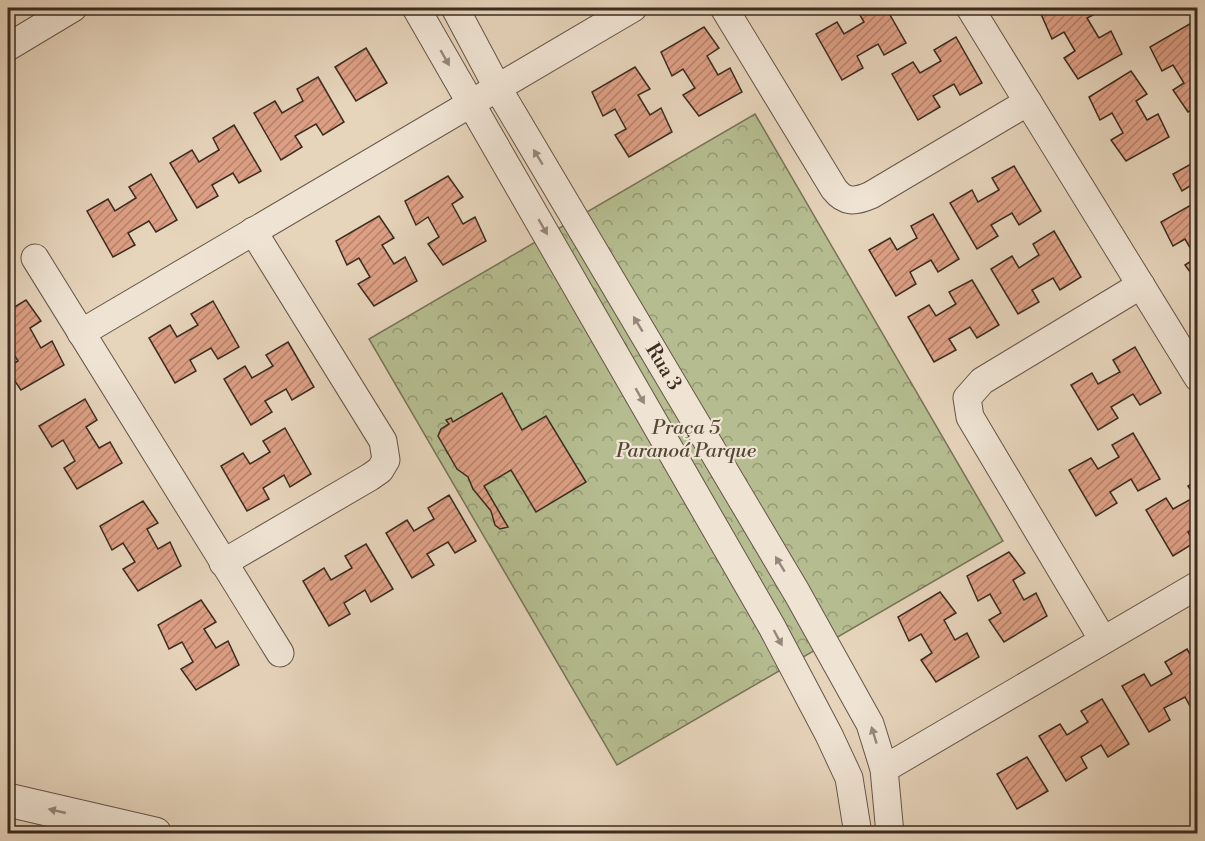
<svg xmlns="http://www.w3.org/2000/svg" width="1205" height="841" viewBox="0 0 1205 841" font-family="'Libre Bodoni',serif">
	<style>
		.park { fill: url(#park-crowns); stroke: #787458; stroke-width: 1.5 }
		.building { fill: url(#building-hatch); stroke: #3b2b20; stroke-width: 1.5 }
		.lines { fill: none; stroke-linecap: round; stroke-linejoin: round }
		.minor-casing { stroke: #665547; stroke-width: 29 }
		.tertiary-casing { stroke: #665547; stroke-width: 35 }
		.minor { stroke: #efe3d3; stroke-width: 27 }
		.tertiary { stroke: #efe3d3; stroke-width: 33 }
		.oneway { fill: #95877a }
		.labels { text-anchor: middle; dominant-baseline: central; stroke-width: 4.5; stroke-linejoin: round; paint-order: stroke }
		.street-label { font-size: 20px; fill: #3b2b20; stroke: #efe3d3 }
		.park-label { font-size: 20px; font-style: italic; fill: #534836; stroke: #efe3d3 }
	</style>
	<defs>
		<pattern id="park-crowns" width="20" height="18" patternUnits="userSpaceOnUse" patternTransform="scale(1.5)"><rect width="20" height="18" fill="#b5bd90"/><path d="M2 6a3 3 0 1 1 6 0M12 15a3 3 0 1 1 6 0" fill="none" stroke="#949a75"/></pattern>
		<pattern id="building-hatch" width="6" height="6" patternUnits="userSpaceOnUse" patternTransform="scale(1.5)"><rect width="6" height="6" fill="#dd9f84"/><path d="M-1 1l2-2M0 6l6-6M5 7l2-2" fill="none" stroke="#b4826c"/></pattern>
	</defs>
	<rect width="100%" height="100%" fill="#e6d4bb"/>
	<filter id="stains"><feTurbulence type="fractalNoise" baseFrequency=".00333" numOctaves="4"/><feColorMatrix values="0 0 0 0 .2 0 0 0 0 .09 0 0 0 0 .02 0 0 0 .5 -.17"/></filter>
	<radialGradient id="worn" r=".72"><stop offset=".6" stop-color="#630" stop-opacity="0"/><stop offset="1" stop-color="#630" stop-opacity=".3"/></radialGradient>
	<polygon class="park" points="755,114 1003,541 617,765 369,339"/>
	<g class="building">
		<polygon points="861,8 886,8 906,43 884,55 878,44 857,56 863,68 842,80 816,34 837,22 844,34 864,22 857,10"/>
		<polygon points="1053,8 1097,8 1099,12 1087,18 1099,38 1111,31 1122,54 1078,79 1064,58 1075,51 1064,32 1052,39 1041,14"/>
		<polygon points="1193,22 1198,30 1198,106 1188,112 1173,90 1184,83 1173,65 1162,71 1150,47"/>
		<polygon points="704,27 719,48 707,56 718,75 730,68 742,92 699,116 683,95 695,88 683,69 672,76 661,52"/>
		<polygon points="956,37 982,83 960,95 954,84 933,96 940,107 918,120 892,74 913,62 920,73 941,61 934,50"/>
		<polygon points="366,48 387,83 356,101 335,67"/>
		<polygon points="635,67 650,89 638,95 650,115 661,108 672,132 629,157 615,135 626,129 615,109 603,116 592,92"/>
		<polygon points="1131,71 1147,94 1136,101 1147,120 1158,114 1169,137 1126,161 1111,140 1123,133 1112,113 1100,120 1089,97"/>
		<polygon points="318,77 344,122 323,135 316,124 295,136 302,147 281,160 254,113 275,101 282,113 303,101 297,89"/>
		<polygon points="234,125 261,171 239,183 233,173 212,185 218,196 197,208 170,163 192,150 199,162 219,150 213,138"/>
		<polygon points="1191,164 1198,174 1198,181 1182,191 1173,174"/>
		<polygon points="1014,166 1041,211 1019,225 1012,213 991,225 998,236 977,249 950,203 972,190 978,202 999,190 992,178"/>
		<polygon points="151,174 177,220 156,232 149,221 128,233 135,245 113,257 87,211 108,199 115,211 136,198 129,187"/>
		<polygon points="448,176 463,197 452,204 463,224 475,217 486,241 443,265 428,244 439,237 428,217 416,225 405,201"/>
		<polygon points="1198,201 1198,283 1185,265 1196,258 1185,239 1173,246 1161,222"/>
		<polygon points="933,214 959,259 938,272 931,260 910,272 916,284 896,296 869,250 890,238 897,250 917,238 911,226"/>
		<polygon points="379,216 394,238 382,245 394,264 405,257 417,281 374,306 358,284 370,277 359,258 347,265 336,241"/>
		<polygon points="1054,231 1081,277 1060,290 1053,278 1032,290 1039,302 1018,314 991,269 1012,256 1019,268 1039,255 1033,244"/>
		<polygon points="972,280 999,325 977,338 970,327 949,339 956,350 934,362 908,317 929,305 936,316 956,304 949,292"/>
		<polygon points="26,300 41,321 30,328 41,348 52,341 64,365 21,390 8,371 8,367 18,361 8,345 8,311"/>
		<polygon points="213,301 239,347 218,359 211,348 190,360 196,371 175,383 149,338 170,325 177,337 198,325 191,314"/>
		<polygon points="288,342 314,387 292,400 286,389 265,401 272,412 251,425 224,379 245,366 252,378 273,366 266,355"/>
		<polygon points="1135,347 1161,393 1140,405 1133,394 1111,407 1118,418 1098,430 1071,385 1092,373 1098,384 1120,372 1113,360"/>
		<polygon points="502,393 522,430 546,416 586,482 536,512 511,470 484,486 508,527 500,529 495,525 491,511 473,489 468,477 457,469 438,436 441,429 449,424 446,420 451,418 453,422"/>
		<polygon points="85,399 97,420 86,427 99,448 110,442 122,463 77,489 64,468 75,461 63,440 52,447 39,426"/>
		<polygon points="285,428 311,474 290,487 284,475 263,488 269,499 247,511 221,466 243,453 250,464 270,452 263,441"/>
		<polygon points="1133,433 1160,479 1138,491 1131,479 1110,492 1117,503 1096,516 1069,470 1091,458 1098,469 1119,457 1112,445"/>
		<polygon points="1198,480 1198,526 1188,532 1194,543 1173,556 1146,510 1166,498 1173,509 1195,497 1188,486"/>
		<polygon points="449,495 476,541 455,553 448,542 427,554 434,565 412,578 386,533 407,520 414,531 434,519 428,508"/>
		<polygon points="143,501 158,523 147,529 158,549 170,542 181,566 138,591 123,569 135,562 123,543 112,550 100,526"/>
		<polygon points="366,544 393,589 371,602 365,590 344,603 350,614 329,626 303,581 324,568 331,580 352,568 345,556"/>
		<polygon points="1009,552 1025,573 1013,580 1024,600 1036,593 1047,616 1004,642 989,620 1001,613 990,594 978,601 967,576"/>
		<polygon points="940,592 956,613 944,620 955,640 967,633 979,657 936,682 921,660 932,653 921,634 909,641 898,617"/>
		<polygon points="201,600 216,622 204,629 216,648 228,641 239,665 196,690 181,669 193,662 182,642 169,649 158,625"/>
		<polygon points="1187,649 1198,668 1198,704 1191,708 1185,697 1164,708 1170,720 1149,732 1122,686 1144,674 1151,686 1172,674 1165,662"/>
		<polygon points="1102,699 1129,744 1108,757 1101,745 1081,757 1087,768 1066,781 1039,736 1060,724 1067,735 1088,722 1081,711"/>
		<polygon points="1027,757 1048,791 1017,809 997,774"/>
	</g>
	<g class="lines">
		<g class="minor-casing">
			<g id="minor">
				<polyline points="416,8 772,627 829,735 849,778 858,834"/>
				<polyline points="455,8 497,87 797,593 870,724 884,769 890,834"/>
				<path d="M724 8 834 189C845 203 855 202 871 195L1028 102"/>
				<polyline points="970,8 1198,378"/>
				<polyline points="8,47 73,8"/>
				<polyline points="35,258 280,653"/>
				<polyline points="81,333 633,8"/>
				<polyline points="223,563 370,477 380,470 386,460 383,441 253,231"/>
				<polyline points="1103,640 970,417 967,398 982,381 1141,285"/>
				<polyline points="884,769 1198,585"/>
			</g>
		</g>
		<g class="tertiary-casing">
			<polyline id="tertiary" points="8,800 155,834"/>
		</g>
		<use href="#minor" class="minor"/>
		<use href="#tertiary" class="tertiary"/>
	</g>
	<defs><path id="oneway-solid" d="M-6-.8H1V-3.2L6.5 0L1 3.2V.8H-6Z" transform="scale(1.5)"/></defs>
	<g class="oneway">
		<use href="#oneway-solid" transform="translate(445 58) rotate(60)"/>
		<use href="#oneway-solid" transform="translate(538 157) rotate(-121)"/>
		<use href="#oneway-solid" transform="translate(543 227) rotate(60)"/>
		<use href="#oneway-solid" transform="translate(638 324) rotate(-121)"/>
		<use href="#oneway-solid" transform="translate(640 396) rotate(60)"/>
		<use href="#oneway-solid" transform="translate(780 564) rotate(-121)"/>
		<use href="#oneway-solid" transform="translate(778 638) rotate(62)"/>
		<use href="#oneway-solid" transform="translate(874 735) rotate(-107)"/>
		<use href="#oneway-solid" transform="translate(57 811) rotate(-167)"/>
	</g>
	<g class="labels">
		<g class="street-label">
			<text transform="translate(663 367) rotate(59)">Rua 3</text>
		</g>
		<g class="park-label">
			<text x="686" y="428">Praça 5<tspan x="686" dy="23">Paranoá Parque</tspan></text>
		</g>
	</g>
	<rect width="1205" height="841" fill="none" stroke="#e6d4bb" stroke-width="30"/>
	<rect x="9" y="9" width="1187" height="823" fill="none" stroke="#3b2b20" stroke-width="3"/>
	<rect x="15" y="15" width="1175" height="811" fill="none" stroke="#3b2b20" stroke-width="1.5"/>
	<rect width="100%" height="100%" filter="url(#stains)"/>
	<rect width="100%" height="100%" fill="url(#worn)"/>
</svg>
